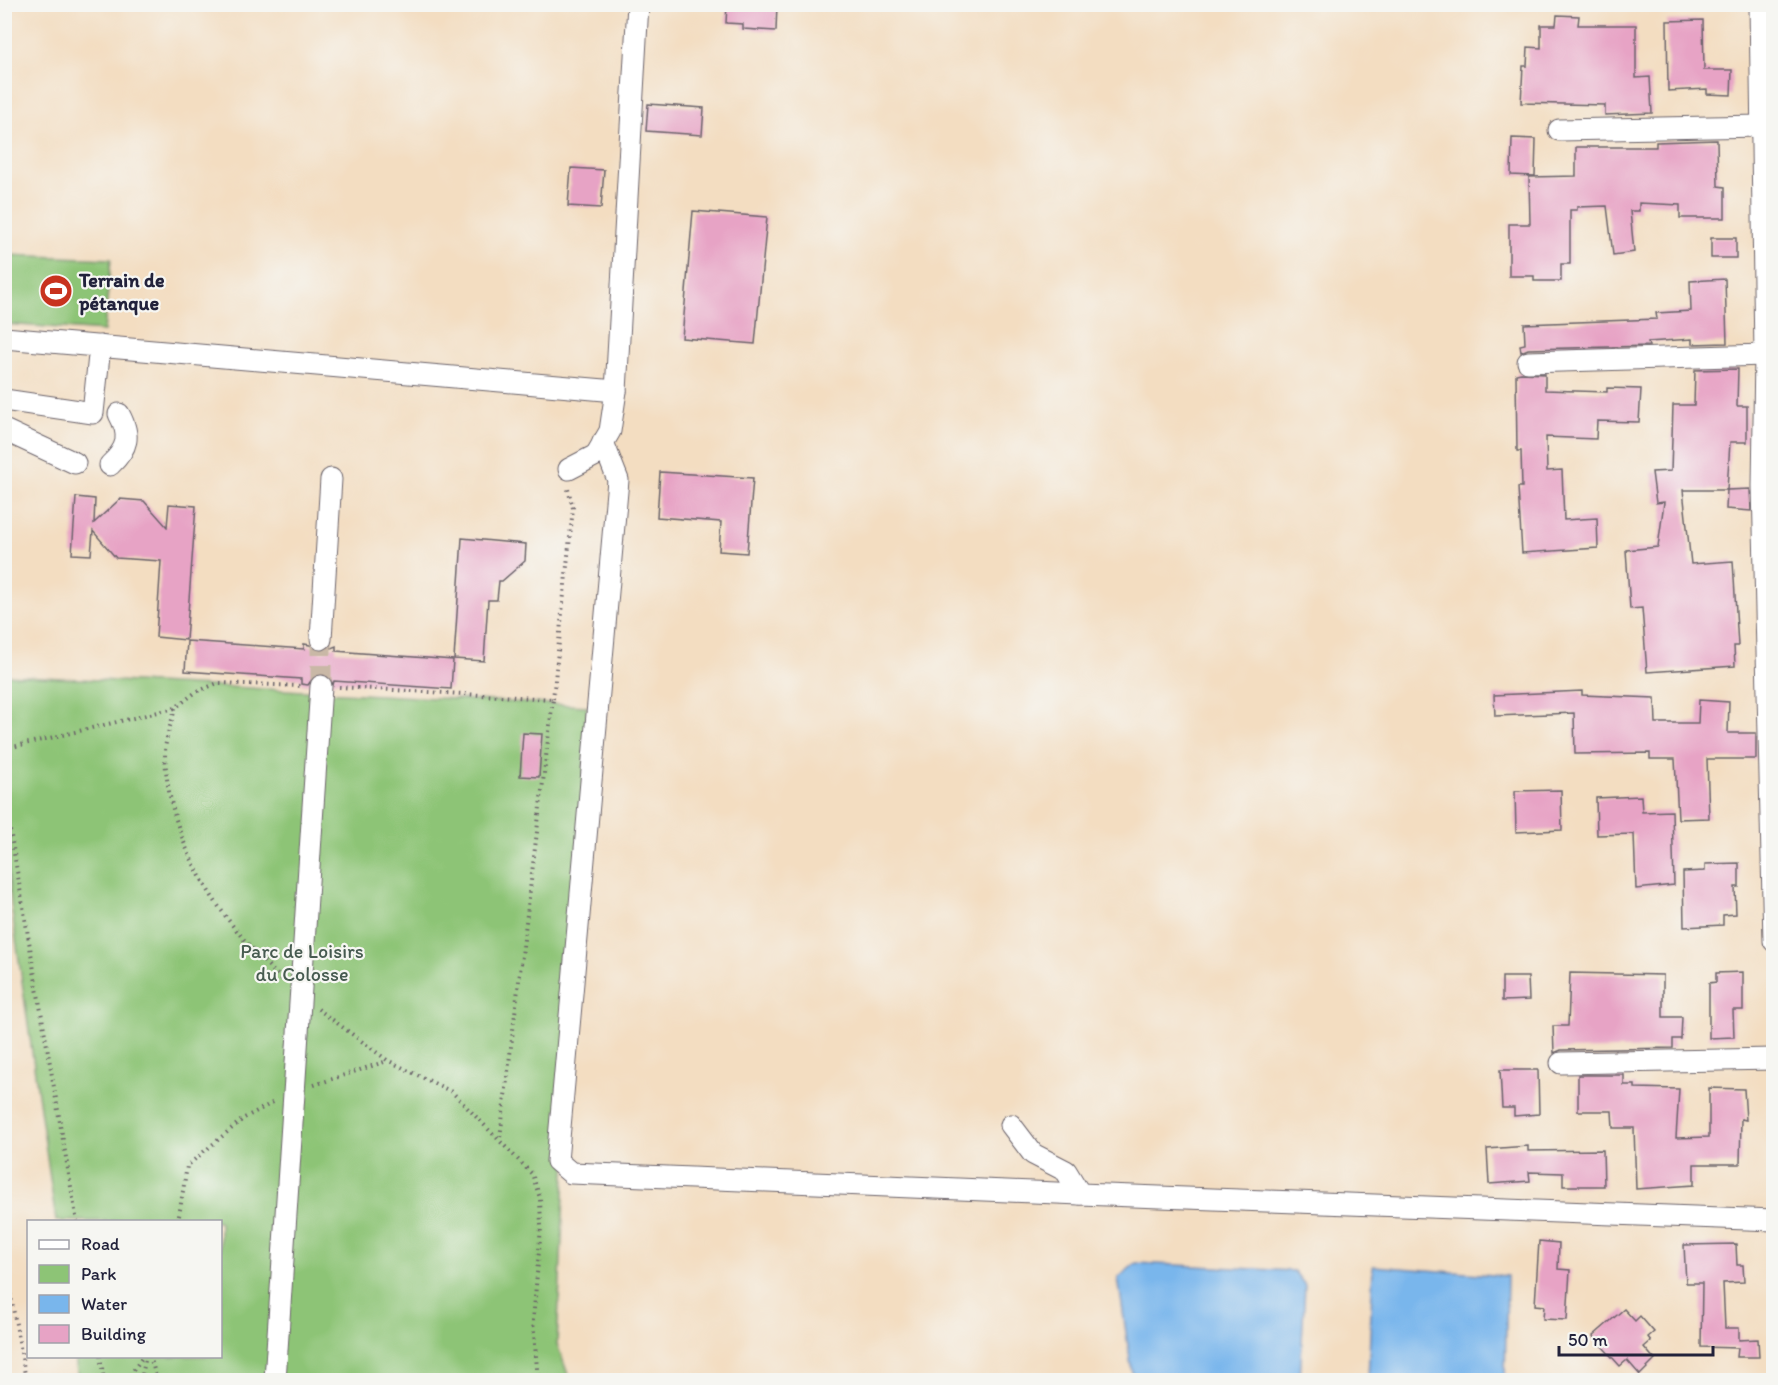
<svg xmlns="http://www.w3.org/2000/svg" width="1778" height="1385" viewBox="0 0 1778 1385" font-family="Itim,sans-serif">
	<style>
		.green { fill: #8dc476; stroke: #587358; stroke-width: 1.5 }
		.water { fill: #79b6ec; stroke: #4e6c94; stroke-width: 1.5 }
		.building { fill: #e7a3c5 }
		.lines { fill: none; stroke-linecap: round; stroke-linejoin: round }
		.minor-tunnel { stroke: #c9b8a6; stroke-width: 21; stroke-dasharray: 21 10; stroke-linecap: butt }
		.minor-casing { stroke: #6b636a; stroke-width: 23 }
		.path { stroke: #6b636a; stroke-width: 4; stroke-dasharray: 1.5 4.5; stroke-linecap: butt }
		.minor { stroke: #fff; stroke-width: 21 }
		.labels { text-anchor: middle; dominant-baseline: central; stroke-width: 4.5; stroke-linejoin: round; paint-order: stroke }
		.poi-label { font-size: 20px; font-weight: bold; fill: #22223b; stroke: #f6f6f2; text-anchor: start }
		.park-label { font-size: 20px; fill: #475b50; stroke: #f6f6f2 }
	</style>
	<rect width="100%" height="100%" fill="#f6f6f2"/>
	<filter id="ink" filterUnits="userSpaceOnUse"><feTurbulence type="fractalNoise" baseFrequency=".0167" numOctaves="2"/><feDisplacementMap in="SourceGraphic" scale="12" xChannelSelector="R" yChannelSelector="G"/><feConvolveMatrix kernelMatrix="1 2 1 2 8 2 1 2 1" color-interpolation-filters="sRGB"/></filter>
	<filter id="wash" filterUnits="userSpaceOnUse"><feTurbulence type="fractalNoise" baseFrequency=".008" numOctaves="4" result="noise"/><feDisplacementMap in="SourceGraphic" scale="24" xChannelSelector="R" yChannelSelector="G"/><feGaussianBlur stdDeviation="1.35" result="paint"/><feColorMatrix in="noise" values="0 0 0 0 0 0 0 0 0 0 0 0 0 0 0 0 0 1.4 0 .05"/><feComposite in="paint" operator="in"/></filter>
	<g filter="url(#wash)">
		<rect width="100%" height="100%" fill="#f3ddc1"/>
		<g class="green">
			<polygon points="5,255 111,259 104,331 5,324"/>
			<polygon points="4,675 587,706 557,1344 570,1380 78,1380 75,1357 220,1356 220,1222 56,1221 11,904 4,810"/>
		</g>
		<g class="water">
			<polygon points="1136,1263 1294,1271 1305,1285 1300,1380 1133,1380 1118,1278"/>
			<polygon points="1373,1266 1507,1276 1505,1380 1368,1380"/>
		</g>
		<g id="blocks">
			<g class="building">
				<polygon points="727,4 777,4 776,31 743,29 743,24 726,23"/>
				<polygon points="1557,15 1579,16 1578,25 1636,25 1636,78 1650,77 1652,113 1605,115 1605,105 1521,103 1523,66 1527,66 1528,47 1541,48 1541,25 1556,25"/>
				<polygon points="1703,20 1704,70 1732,70 1731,95 1707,94 1707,89 1668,91 1667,21"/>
				<polygon points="648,104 704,108 702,135 646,131"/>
				<polygon points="1512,138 1536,139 1535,176 1511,175"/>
				<polygon points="1717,140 1718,186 1725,187 1725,218 1680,218 1680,205 1639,203 1639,211 1630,211 1634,252 1613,255 1607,206 1577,207 1577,210 1570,210 1570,264 1561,264 1561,281 1534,281 1534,276 1509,276 1509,224 1530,224 1529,177 1576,176 1576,147 1656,147 1656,142"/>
				<polygon points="571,168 604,170 601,208 568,206"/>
				<polygon points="693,211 767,217 755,344 682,338"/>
				<rect x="1711" y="238" width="25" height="20"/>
				<polygon points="1725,279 1727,343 1692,344 1692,339 1648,342 1649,346 1528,349 1521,352 1520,345 1525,344 1524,324 1657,319 1656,313 1691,311 1690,281"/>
				<polygon points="1738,369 1737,406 1747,406 1747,442 1730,442 1727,490 1683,490 1691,564 1733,561 1738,646 1734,646 1735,666 1647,672 1642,608 1630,609 1626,550 1658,547 1664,502 1656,503 1652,472 1671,471 1673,405 1694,405 1695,370"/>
				<polygon points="1521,373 1545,374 1545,390 1607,392 1607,388 1641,389 1639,422 1597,421 1596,439 1546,437 1547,471 1562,470 1564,520 1597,518 1598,548 1522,553 1518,487 1522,487 1521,451 1517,451 1516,374"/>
				<polygon points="660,472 753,478 747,553 719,551 721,522 657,517"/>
				<polygon points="1750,489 1751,511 1726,509 1727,490"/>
				<polygon points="76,497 95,499 94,523 120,499 144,501 167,527 169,504 196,506 186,640 156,637 161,561 116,558 93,531 91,555 72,554"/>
				<polygon points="462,538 526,544 525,561 502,581 499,581 497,600 488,600 484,661 454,659"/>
				<polygon points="187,641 304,649 304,644 310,645 321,652 336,646 336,651 453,660 451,689 334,681 333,685 329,676 322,673 315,675 308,685 301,684 301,679 185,671"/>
				<polygon points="1582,691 1582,695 1655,698 1656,723 1698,723 1699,700 1729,702 1728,733 1756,733 1756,759 1707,759 1709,818 1678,819 1675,759 1650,759 1650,753 1575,754 1574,713 1495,716 1494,695"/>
				<polygon points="523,733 542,734 539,777 520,776"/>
				<polygon points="1561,790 1562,830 1516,832 1515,791"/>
				<polygon points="1641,796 1642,812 1672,811 1674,885 1636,889 1634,834 1597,835 1596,798"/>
				<polygon points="1739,863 1739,887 1735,887 1736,914 1723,915 1723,925 1684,927 1683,872 1705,871 1705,864"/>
				<polygon points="1743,972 1743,1010 1733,1010 1734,1037 1709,1038 1709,983 1716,982 1716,973"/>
				<polygon points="1570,973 1663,975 1663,1017 1682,1017 1681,1039 1673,1039 1673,1048 1561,1050 1554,1053 1553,1026 1568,1026"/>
				<polygon points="1502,977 1528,977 1529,1000 1502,1001"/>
				<polygon points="1500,1070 1538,1070 1539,1114 1514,1116 1514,1108 1502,1108"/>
				<polygon points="1578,1075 1624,1075 1624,1085 1635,1085 1635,1088 1679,1089 1676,1138 1709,1137 1709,1088 1744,1089 1746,1120 1741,1119 1740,1164 1694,1164 1694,1185 1636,1189 1634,1128 1613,1128 1612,1111 1578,1111"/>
				<polygon points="1528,1146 1528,1151 1603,1150 1604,1186 1563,1186 1563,1173 1529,1172 1530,1181 1489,1184 1487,1149"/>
				<polygon points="1539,1241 1559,1243 1558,1269 1570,1270 1567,1320 1543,1319 1544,1306 1535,1305"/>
				<polygon points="1736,1244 1737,1265 1743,1265 1744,1282 1723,1283 1725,1328 1739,1328 1739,1340 1758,1339 1759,1357 1737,1357 1738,1348 1701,1347 1702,1283 1686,1283 1684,1245"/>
				<polygon points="1624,1309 1635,1321 1640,1316 1654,1332 1648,1337 1651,1341 1644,1347 1655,1360 1640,1375 1627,1360 1620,1366 1593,1336"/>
			</g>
		</g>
	</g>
	<g filter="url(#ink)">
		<use href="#blocks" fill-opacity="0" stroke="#6b636a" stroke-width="1.5"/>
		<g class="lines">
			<polyline class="minor-tunnel" points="321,686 321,639"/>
			<g class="minor-casing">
				<g id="minor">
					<polyline points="1760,4 1765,355 1763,486 1774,941"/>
					<polyline points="1559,130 1761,126"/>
					<polyline points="4,338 616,391"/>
					<polyline points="1528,362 1765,355"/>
					<polyline points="4,400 93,413 100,346"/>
					<polyline points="4,430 75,463"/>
					<polyline points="603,442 618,480 557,1161 571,1173 1080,1194 1066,1171 1033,1154 1011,1125"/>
					<path d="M110 465C128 448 131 436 119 414"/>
					<polyline points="569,469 596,455 610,431 616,391 638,4"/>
					<polyline points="321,639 331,479"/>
					<polyline points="1561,1063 1774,1059"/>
					<polyline points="1080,1194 1774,1220"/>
					<polyline points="275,1380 321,686"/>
				</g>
			</g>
			<g class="path">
				<polyline points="339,687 553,699 500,1138"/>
				<polyline points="553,699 573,508 568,489"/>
				<path d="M175 708C172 722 165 738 165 753 167 841 219 921 282 979"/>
				<polyline points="4,749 175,708 196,692 218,683 302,686"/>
				<polyline points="4,795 77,1222"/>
				<polyline points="318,1009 387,1060 452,1092 532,1174 540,1198 541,1227 533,1321 538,1380"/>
				<polyline points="314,1085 387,1061"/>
				<polyline points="178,1222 187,1166 244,1118 274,1102"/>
				<polyline points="4,1258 26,1380"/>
				<polyline points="100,1356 104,1380"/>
				<polyline points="150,1356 157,1380"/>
				<polyline points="127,1380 143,1356"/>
				<polyline points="141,1380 146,1356"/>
			</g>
			<use href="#minor" class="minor"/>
		</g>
	</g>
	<defs>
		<g id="stadium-disc" transform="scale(1.725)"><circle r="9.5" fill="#c8321e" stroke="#f6f6f2"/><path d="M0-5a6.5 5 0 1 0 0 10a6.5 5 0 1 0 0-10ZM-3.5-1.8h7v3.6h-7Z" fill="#fff"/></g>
	</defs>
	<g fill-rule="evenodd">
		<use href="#stadium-disc" x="56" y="291"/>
	</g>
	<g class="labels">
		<g class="poi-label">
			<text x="79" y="280">Terrain de<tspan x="79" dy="23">pétanque</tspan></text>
		</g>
		<g class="park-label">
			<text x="302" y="951">Parc de Loisirs<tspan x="302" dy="23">du Colosse</tspan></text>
		</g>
	</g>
	<rect width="1778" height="1385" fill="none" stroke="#f6f6f2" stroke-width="24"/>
	<rect x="27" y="1220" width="195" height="138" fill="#f6f6f2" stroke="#a1a1a9" stroke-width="1.5"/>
	<rect x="39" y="1240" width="30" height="9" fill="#ffffff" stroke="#a1a1a9" stroke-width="1.5"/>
	<text x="81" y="1250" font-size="18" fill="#22223b">Road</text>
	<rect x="39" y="1265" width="30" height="18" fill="#8dc476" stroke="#a1a1a9" stroke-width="1.5"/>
	<text x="81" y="1280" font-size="18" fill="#22223b">Park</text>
	<rect x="39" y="1295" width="30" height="18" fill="#79b6ec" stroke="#a1a1a9" stroke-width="1.5"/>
	<text x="81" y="1310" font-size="18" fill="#22223b">Water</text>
	<rect x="39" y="1325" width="30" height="18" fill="#e7a3c5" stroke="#a1a1a9" stroke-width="1.5"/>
	<text x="81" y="1340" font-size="18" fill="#22223b">Building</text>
	<path d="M1559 1346v9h154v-9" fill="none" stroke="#22223b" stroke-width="3"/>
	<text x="1568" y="1346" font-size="18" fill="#22223b" stroke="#f6f6f2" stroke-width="4.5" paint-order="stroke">50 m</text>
</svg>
